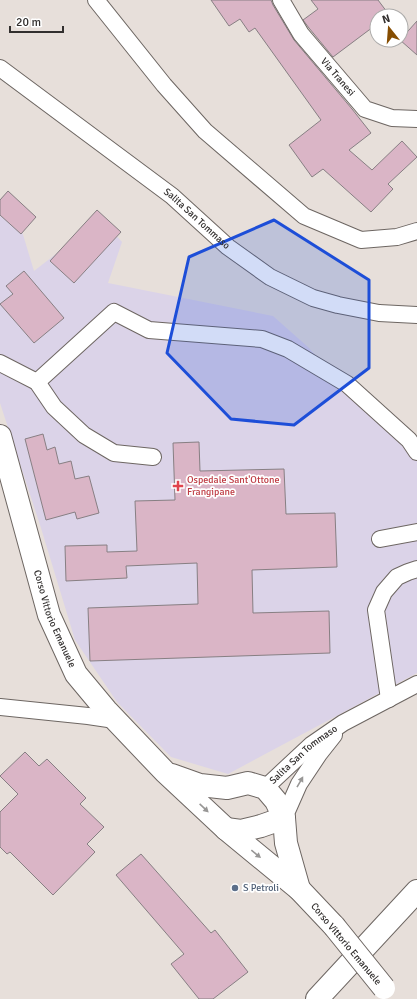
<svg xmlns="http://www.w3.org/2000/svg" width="417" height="999" viewBox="0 0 417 999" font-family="Signika,sans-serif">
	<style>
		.medical { fill: #dbd3e8 }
		.building { fill: #dab5c6; stroke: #877f83 }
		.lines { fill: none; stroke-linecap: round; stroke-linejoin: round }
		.street-casing { stroke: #6d6662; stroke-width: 18 }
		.secondary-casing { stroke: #6d6662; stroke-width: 24 }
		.primary-casing { stroke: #6d6662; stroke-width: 24 }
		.street { stroke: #fff; stroke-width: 16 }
		.secondary { stroke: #fff; stroke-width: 22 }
		.primary { stroke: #fff; stroke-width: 22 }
		.secondary-bridge-casing { stroke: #6d6662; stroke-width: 24; stroke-linecap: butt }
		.secondary-bridge { stroke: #fff; stroke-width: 22 }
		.oneway { fill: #989796 }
		.marked { fill: #1d4ed8; fill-opacity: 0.2; stroke: #1d4ed8; stroke-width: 3; stroke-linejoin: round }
		.health-dot { fill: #e0444e; stroke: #fff; stroke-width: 1.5 }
		.service-dot { fill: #5c6f8a; stroke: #fff; stroke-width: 1.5 }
		.labels { text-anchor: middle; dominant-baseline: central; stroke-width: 3.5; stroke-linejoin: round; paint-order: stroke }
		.street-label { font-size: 10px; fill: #322f2e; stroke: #fff }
		.health-label { font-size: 10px; fill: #be3a42; stroke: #fff; text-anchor: start }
		.service-label { font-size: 10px; fill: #4e5e75; stroke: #fff; text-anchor: start }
	</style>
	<rect width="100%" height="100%" fill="#e7dfda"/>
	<polygon class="medical" points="0,216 21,228 34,271 101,219 122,242 108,283 273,316 308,347 333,375 417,444 417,673 228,774 171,757 117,702 75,640 41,528 0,403"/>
	<g class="building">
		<polygon points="211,0 271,0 273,5 294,40 352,109 371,133 349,150 372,170 402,141 417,157 388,184 393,189 371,212 323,169 312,177 289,145 321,120 255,28 249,32 240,19 229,26"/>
		<polygon points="311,0 378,0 390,16 377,16 377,24 333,57 309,28 303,20 318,9"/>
		<polygon points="417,21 417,55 400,40"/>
		<polygon points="8,191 36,217 21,234 0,215 0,200"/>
		<polygon points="97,210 121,232 74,283 50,261"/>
		<polygon points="24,271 64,318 34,343 0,304 13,294 6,286"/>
		<polygon points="43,434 47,450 55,447 59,464 71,461 75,479 89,476 99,513 77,519 75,512 46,520 25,439"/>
		<polygon points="199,442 200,471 284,469 286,514 335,513 337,567 252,570 253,613 329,611 330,653 90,661 88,608 198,604 197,563 126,566 127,578 66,581 65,546 107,545 107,552 137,551 135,501 175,500 173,443"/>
		<polygon points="25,752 39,766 47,759 86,798 80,804 104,827 87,844 95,852 53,895 10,852 7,854 0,847 0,812 18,794 0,776"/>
		<polygon points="141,854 211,933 215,930 248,972 213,999 199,999 171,964 184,954 116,875"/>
	</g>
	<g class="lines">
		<g class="street-casing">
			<g id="street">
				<polyline points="96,0 164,85 205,131 304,216 361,240 397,237 417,231"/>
				<path id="s1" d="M281 0 301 34 365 109 392 118 417 119"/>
				<path id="s2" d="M0 68 172 196 228 247 270 277 313 298 338 305 379 313 417 315"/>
				<polyline points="0,363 37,382 54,407 84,435 114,453 153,457"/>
				<polyline points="37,382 114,312 149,330 262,339 288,349 347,384 409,440 417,452"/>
				<polyline points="380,539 417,532"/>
				<polyline points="389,699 376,610 384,592 397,577 408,572 417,569"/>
				<polyline points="0,707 88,716 115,720"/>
				<path id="s3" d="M265 788 311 745 343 723 417 684"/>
				<polyline points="284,818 299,784 319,754 334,735"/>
			</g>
		</g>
		<g class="secondary-casing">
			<g id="secondary">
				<path id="s4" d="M0 436 49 615 76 674 106 710 165 772 226 829 299 889 334 926"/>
				<polyline points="172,775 200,785 227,788 248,783 265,788 276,801 284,818 286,843 299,889"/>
				<polyline points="226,829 241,831 261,826 284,818"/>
			</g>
		</g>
		<g class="primary-casing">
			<polyline id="primary" points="317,999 417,891"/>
		</g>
		<use href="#street" class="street"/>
		<use href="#secondary" class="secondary"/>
		<use href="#primary" class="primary"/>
		<g class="secondary-bridge-casing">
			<polyline id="secondary-bridge" points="334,926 384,988"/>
		</g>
		<use href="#secondary-bridge" class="secondary-bridge"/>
	</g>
	<defs><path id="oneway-solid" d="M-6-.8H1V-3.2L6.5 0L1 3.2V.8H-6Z"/></defs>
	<g class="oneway">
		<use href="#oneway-solid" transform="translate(300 782) rotate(-60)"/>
		<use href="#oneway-solid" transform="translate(204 808) rotate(43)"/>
		<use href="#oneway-solid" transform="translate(256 854) rotate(39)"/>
	</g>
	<path class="marked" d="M274 220 369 280V368L294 425 231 419 167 353 189 257Z"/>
	<path class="health-dot" d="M176 480h4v4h4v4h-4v4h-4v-4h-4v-4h4z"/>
	<circle class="service-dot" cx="235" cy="888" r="4"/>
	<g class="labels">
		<g class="street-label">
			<text stroke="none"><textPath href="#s1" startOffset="96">Via Tranesi</textPath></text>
			<text stroke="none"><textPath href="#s2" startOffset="248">Salita San Tommaso</textPath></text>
			<text stroke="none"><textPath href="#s4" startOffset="191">Corso Vittorio Emanuele</textPath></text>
			<text stroke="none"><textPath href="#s3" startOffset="51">Salita San Tommaso</textPath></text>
			<text transform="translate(346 944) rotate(50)">Corso Vittorio Emanuele</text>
		</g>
		<g class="health-label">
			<text x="187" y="480">Ospedale Sant'Ottone<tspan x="187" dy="12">Frangipane</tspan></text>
		</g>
		<g class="service-label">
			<text x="243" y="888">S Petroli</text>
		</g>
	</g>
	<g transform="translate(389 28) rotate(343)"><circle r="19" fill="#ffffff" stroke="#adacab"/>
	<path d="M0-3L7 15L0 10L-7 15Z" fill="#864d01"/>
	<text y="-6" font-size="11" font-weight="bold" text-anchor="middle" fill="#322f2e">N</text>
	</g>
	<path d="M10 26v6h53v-6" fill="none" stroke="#322f2e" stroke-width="2"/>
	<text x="16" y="26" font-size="12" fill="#322f2e" stroke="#ffffff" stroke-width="3" paint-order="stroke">20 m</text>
</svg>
